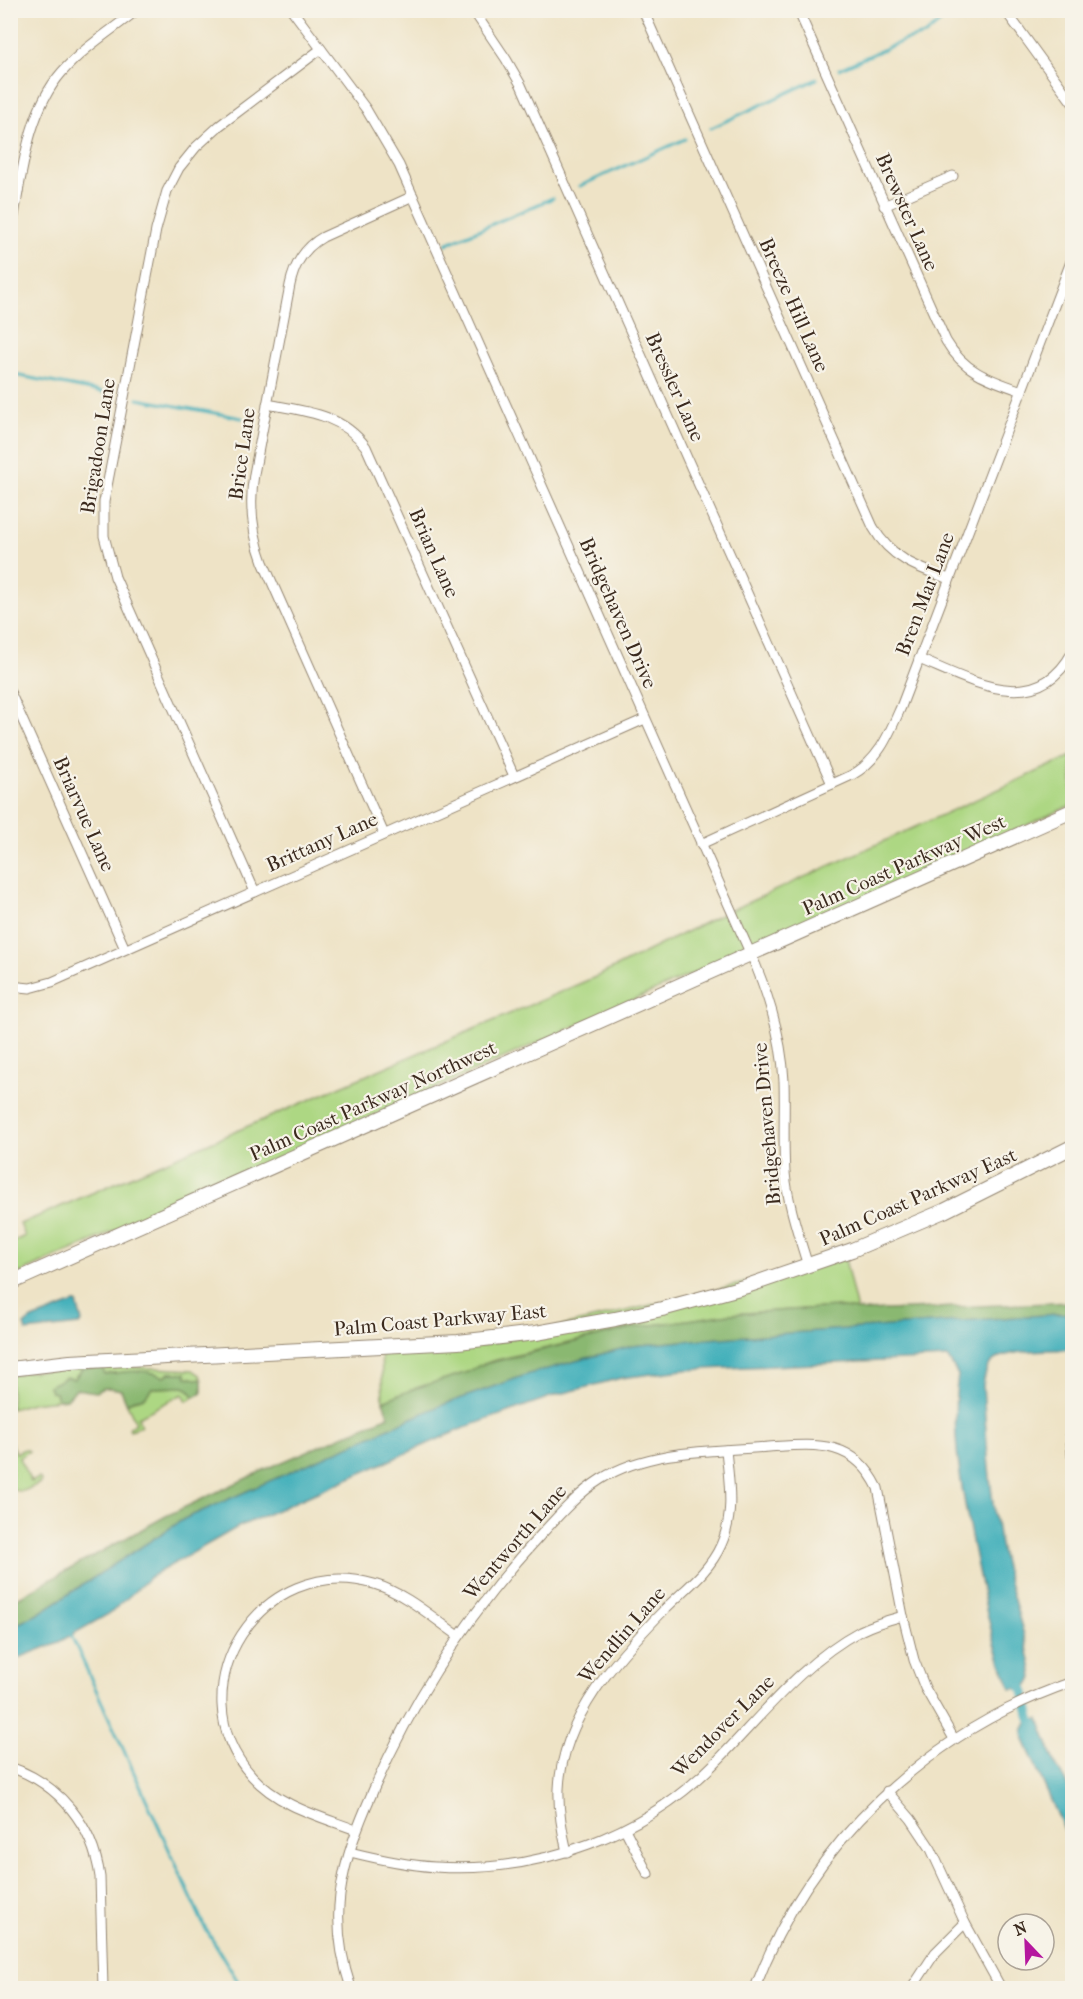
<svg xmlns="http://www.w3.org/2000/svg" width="1083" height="1999" viewBox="0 0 1083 1999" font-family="'IM FELL French Canon',serif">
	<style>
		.green { fill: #add783; stroke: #748050; stroke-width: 1.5 }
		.forest { fill: #8ab871; stroke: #627148; stroke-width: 1.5 }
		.water { fill: #3fafba; stroke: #3d6c6c; stroke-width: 1.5 }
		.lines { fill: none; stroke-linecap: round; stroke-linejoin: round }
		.stream { stroke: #3fafba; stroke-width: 3 }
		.canal { stroke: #3fafba; stroke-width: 10 }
		.street-casing { stroke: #948672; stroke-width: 11 }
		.primary-casing { stroke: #948672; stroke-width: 16 }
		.street { stroke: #fff; stroke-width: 9 }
		.primary { stroke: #fff; stroke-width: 14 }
		.labels { text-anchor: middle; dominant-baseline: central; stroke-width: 4.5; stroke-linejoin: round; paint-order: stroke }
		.street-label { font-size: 20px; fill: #3b2a1e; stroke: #f7f3e8 }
	</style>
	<rect width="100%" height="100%" fill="#f7f3e8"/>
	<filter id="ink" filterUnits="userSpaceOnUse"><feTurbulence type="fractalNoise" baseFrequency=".0167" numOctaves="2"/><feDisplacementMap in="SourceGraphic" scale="12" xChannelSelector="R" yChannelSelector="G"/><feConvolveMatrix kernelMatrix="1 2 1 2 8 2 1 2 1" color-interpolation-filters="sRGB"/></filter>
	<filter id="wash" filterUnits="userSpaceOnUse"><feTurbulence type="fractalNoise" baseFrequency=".008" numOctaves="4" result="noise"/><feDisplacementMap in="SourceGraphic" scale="24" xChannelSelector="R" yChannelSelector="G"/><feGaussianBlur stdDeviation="1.35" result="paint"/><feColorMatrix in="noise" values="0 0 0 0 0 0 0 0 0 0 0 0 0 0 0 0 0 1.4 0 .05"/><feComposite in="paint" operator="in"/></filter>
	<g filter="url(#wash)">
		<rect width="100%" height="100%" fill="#eee3c6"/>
		<g class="green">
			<polygon points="1072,756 1072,805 11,1277 10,1243 25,1236 20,1224 600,975 714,918"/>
			<path d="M845 1259 857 1311 837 1307 730 1314 632 1328 492 1361C482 1364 475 1370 465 1373 438 1383 410 1390 383 1401L381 1352 483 1345Z"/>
			<path d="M116 1366 193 1370 200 1375 202 1380 186 1377 185 1373H169L164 1377C148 1368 122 1373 103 1374V1367Z"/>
			<polygon points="83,1368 73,1379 61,1380 49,1386 56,1393 58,1400 32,1403 11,1409 11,1376 24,1372"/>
			<polygon points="183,1387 188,1389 195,1396 200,1394 187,1401 183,1394 138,1417 141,1426 130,1430 129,1427 136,1423 127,1404 132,1400 139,1399 152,1388"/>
			<path d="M11 1442 16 1453 25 1449 29 1451 19 1458 31 1482 39 1478 41 1480 40 1483C30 1488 21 1496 11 1487Z"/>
		</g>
		<g class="forest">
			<polygon points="1072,1302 1072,1313 694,1340 632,1346 576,1361 526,1375 437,1407 184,1519 38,1614 11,1627 10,1602 166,1516 266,1469 389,1416 383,1401 416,1388 468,1372 480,1365 632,1328 730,1314 837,1307 865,1311"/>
			<path d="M103 1367 104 1374C123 1373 147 1367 164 1377L169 1373H186V1377L202 1380V1392L195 1397 188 1389 183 1387 152 1388 145 1397 132 1400 127 1404 121 1390C112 1388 104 1386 96 1392L76 1389 67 1399 58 1400 56 1393 51 1392 49 1386 66 1377 74 1379 83 1368Z"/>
		</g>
		<g class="water">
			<polygon points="74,1303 77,1303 82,1322 79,1325 26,1331 24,1325 30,1320"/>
			<path d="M1072 1313V1349C1052 1351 1004 1348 990 1364 985 1370 984 1379 983 1386 987 1446 990 1505 1004 1563 1013 1602 1028 1639 1033 1678L1025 1688 1011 1689C993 1647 985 1605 976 1561 964 1500 949 1437 958 1375L948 1358 683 1370 621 1378 553 1396 466 1427 238 1527 150 1577 112 1612 59 1642 11 1661V1627L38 1614 184 1519 437 1407 526 1375 576 1361 632 1346 694 1340Z"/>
			<polygon points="1039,1719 1056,1765 1072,1794 1072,1847 1024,1740 1023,1731 1028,1721"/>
		</g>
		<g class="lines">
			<g class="stream">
				<polyline points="839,69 905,40 925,35 955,10"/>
				<polyline points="711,128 817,79"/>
				<polyline points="580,186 685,139"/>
				<polyline points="446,244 553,198"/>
				<polyline points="10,374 112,394"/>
				<polyline points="138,399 242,418"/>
				<polyline points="71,1635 205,1928 242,1988"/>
			</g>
			<polyline class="canal" points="1019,1676 1035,1733"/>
		</g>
	</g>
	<g filter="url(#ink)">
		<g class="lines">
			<g class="street-casing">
				<g id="street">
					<path d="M292 10 366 109 399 165 756 966C771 1003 782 1041 784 1081 785 1112 783 1142 785 1173 788 1205 799 1236 808 1266"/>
					<polyline points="473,10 506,59 521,85 832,784"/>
					<path d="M643 10 873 527C890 558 918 568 949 579"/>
					<path d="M798 10 946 341C964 372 990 380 1022 391"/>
					<polyline points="1005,10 1072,102"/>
					<polyline points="884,206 953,176"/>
					<path d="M10 237C21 184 25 114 62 72 83 48 112 30 137 10"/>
					<path d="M267 404C305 411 342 414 366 447L514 776"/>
					<path d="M919 659C970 680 1036 719 1072 653"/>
					<polyline points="10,692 125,949"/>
					<path d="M384 834 263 562C252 533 249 504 254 474L290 285C294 265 305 247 323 237L413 196"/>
					<path d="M701 844 852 775C879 760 889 734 901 707L1072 259"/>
					<polyline points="255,892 115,577 104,536 104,502 156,230 167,191 179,168 196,147 219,126 321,49"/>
					<polyline points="10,986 30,988 52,982 645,719"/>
					<polyline points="1070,1430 1072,1456"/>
					<path d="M10 1767C60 1784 93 1826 100 1877L103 1988"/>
					<polyline points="887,1791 911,1819 931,1849 965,1923 1001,1988"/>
					<polyline points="625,1829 648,1874"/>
					<path d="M356 1830C319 1816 279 1806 252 1776 173 1689 262 1551 374 1584 405 1593 433 1618 459 1636"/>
					<path d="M350 1852C378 1859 406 1865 435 1867 539 1874 646 1835 719 1759 763 1714 804 1661 860 1631 874 1624 888 1620 903 1616"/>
					<path d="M567 1852C562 1831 558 1811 559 1789 562 1717 617 1658 665 1609 685 1589 709 1572 721 1545 735 1514 729 1482 726 1450"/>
					<path d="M351 1988C341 1958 336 1927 340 1895 345 1858 358 1825 373 1791 413 1699 470 1612 538 1538 557 1517 577 1494 601 1479 650 1449 714 1451 769 1447 815 1444 854 1439 878 1488L903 1616 914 1660 925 1688 954 1739"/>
					<path d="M755 1988C809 1844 927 1732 1072 1682"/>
					<polyline points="912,1988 935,1953 965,1923"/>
				</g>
			</g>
			<g class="primary-casing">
				<g id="primary">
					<polyline points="10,1283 1072,811"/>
					<polyline points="10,1369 70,1362 458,1342 536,1333 615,1319 662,1309 747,1286 852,1250 944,1211 1072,1147"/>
				</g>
			</g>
			<use href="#street" class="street"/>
			<use href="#primary" class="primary"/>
		</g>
	</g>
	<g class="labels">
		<g class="street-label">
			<text transform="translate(907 212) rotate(66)">Brewster Lane</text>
			<text transform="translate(794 305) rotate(66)">Breeze Hill Lane</text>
			<text transform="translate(675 387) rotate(66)">Bressler Lane</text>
			<text transform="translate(98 446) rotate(-81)">Brigadoon Lane</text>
			<text transform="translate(242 454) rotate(-82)">Brice Lane</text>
			<text transform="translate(434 553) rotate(66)">Brian Lane</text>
			<text transform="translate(925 594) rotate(-69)">Bren Mar Lane</text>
			<text transform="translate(618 613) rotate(66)">Bridgehaven Drive</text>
			<text transform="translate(84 814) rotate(66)">Briarvue Lane</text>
			<text transform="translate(322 842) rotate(-24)">Brittany Lane</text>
			<text transform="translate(904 865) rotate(-24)">Palm Coast Parkway West</text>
			<text transform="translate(373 1101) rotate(-24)">Palm Coast Parkway Northwest</text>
			<text transform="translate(767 1124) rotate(-95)">Bridgehaven Drive</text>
			<text transform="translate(918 1197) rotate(-24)">Palm Coast Parkway East</text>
			<text transform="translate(440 1320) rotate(-5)">Palm Coast Parkway East</text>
			<text transform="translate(515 1542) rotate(-49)">Wentworth Lane</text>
			<text transform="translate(622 1635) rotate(-49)">Wendlin Lane</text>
			<text transform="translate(723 1726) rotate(-45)">Wendover Lane</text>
		</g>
	</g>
	<rect width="1083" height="1999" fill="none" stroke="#f7f3e8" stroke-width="36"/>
	<g transform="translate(1026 1942) rotate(337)"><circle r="28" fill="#f7f3e8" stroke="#aca397" stroke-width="1.5"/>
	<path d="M0-4.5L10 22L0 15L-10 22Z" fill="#b5179e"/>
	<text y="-9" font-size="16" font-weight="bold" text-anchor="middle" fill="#3b2a1e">N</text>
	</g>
</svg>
